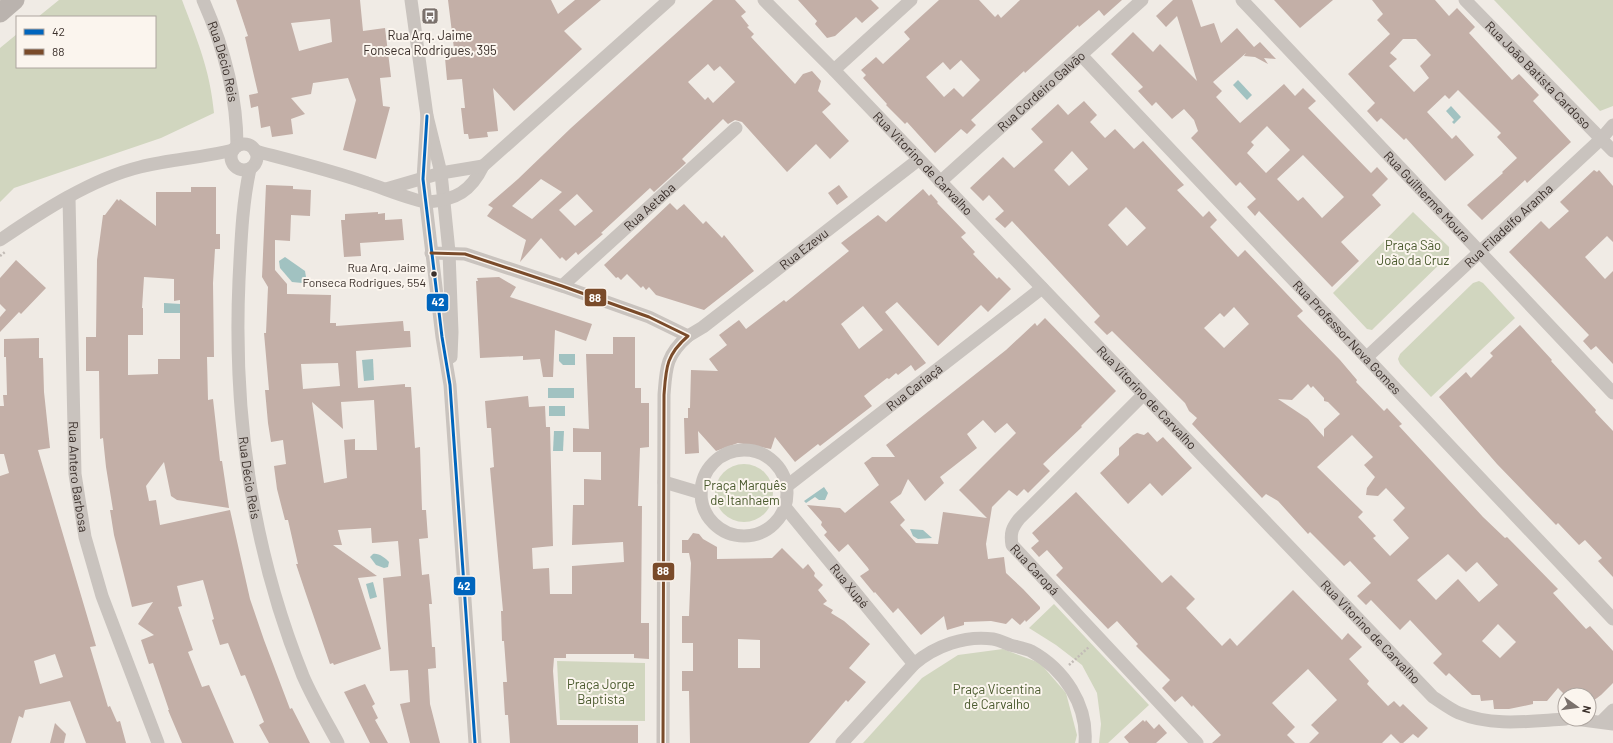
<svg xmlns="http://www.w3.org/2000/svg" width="1613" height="743" viewBox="0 0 1613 743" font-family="Barlow,sans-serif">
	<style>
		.green { fill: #d1d6bf }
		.water { fill: #a1c2c1 }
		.building { fill: #c3afa7; fill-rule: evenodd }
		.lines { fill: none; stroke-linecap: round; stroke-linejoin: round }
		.path { stroke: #c2bbb6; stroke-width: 2.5; stroke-dasharray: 2 2; stroke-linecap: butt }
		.minor { stroke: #c9c3be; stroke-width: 13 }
		.secondary { stroke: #bab3ae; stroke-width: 19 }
		.bus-1-casing { stroke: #fbf5ee; stroke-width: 6 }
		.bus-2-casing { stroke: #fbf5ee; stroke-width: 6 }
		.bus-1 { stroke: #0065bd; stroke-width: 3 }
		.bus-2 { stroke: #7a4b2a; stroke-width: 3 }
		.bus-dot { fill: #3b302b; stroke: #fbf5ee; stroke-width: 1.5 }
		.labels { text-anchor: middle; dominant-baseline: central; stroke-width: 4; stroke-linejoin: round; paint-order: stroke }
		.bus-label { font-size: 12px; fill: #3b302b; stroke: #fbf5ee; text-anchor: end }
		.poi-label { font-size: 13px; fill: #3b302b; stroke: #fbf5ee }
		.street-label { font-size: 13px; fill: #3b302b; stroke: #fbf5ee }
		.park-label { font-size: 13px; fill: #4a5a2e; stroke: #fbf5ee }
		.line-badge { stroke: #fbf5ee; stroke-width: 1.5 }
		.badge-label { font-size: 11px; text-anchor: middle; font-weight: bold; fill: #fff }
	</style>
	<rect width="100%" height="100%" fill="#f0ebe5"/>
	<g class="green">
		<path d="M59 0H182C197 40 210 69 214 113L161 138 14 188 0 202V48L17 34V67H155V17H38Z"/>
		<polygon points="1494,0 1613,0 1613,106 1600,111"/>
		<polygon points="1413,212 1449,247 1449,255 1376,326 1372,330 1367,329 1333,293"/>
		<polygon points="1479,281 1483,283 1515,318 1431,397 1400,364 1398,359 1400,354 1473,283"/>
		<circle cx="744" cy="493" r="29"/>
		<polygon points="1054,604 1149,705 1108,743 1099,743 1101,724 1097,693 1082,665 1056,645 1029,628"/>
		<polygon points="1003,649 1040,663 1066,693 1077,735 1075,743 863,743 922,678 958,655"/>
		<polygon points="557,661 645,663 645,721 560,720"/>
	</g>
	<g class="water">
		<polygon points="1238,80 1252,95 1247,100 1233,85"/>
		<polygon points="1451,106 1461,117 1454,124 1452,122 1454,120 1446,111"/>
		<polygon points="285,257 305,271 306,277 302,283 292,282 280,268 279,261"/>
		<polygon points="164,303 181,304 181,313 164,313"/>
		<polygon points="559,354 575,354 575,365 563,365 559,361"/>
		<polygon points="373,359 374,380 364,381 362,360"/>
		<rect x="548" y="388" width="26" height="10"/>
		<rect x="549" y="406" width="16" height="10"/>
		<polygon points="554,431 564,431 563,451 553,451"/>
		<polygon points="824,487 828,493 825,500 819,500 815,497 806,503 804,501"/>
		<polygon points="910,529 923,530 932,538 918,539 913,536"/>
		<path d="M373 554C379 553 385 558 389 562L388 567 384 568 376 565 370 557Z"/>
		<polygon points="373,582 377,597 370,599 366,584"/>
	</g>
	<g class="building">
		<path d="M236 0H360L363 31 385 28 391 77 380 78 383 106 390 107 376 159 343 150 356 100 348 78 313 83 311 94 291 98 305 114 291 119 293 134 272 137 270 126 261 128 258 106 251 108 249 95 258 93 245 37 248 36ZM330 19 332 42 299 51 291 23Z"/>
		<polygon points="448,0 551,0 558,14 575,0 601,0 564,31 582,49 514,111 493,88 498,131 487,132 488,137 469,139 468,134 464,134 461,108 465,108 462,79 447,80 445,58 455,57"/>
		<path d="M713 0H735L746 12 741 16 749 26 747 27 754 34 751 37 795 84 803 74 812 71 821 81 818 91 831 104 822 112 849 141 830 159 816 144 787 172 742 122 735 120 728 124 723 119 682 159 686 163 654 192 650 188 601 233 603 234 578 255 576 252 566 261 562 257 560 259 541 238 520 262 526 240 487 216 493 208 488 205 518 179 571 128ZM708 64 714 71 720 66 735 82 713 103 708 97 705 100 688 82ZM541 179 562 192 532 219 512 206ZM577 194 593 211 575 226 559 210Z"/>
		<polygon points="798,0 871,0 879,8 862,23 856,17 835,36 827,38 815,24 817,21"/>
		<path d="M939 0H979L995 17 998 14 1001 18 1020 0H1122L1104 16 1099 10 1079 27 1078 25 1025 73 1024 71 971 120 976 125 967 134 961 129 935 153 907 122 905 124 886 105 887 104 863 78 866 75 861 70 876 57 883 64 910 39 904 32ZM961 60 980 80 963 97 954 88 944 97 926 77 943 62 950 70Z"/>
		<path d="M1173 0H1192L1201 27 1214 23 1221 43 1237 28 1254 47 1260 42 1276 59 1264 58 1268 64 1255 57 1244 56 1246 53 1213 82 1222 91 1216 97 1240 123 1284 84 1295 96 1303 88 1316 101 1308 108 1371 173 1377 167 1388 179 1372 195 1381 205 1341 242 1359 261 1332 287 1259 211 1255 216 1247 207 1256 199 1240 182 1236 186 1191 138 1198 131 1194 120 1184 109 1172 119 1156 102 1152 106 1138 91 1143 87 1111 54 1133 32 1153 52 1160 44 1197 81 1177 16 1166 27 1156 16ZM1267 126 1290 150 1266 173 1247 153 1254 145 1251 142ZM1303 155 1344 197 1322 218 1303 197 1298 201 1277 179Z"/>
		<polygon points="1274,0 1333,0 1300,28"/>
		<path d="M1372 0H1435L1449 16 1457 8 1475 27 1469 33 1512 80 1519 74 1539 95 1533 101 1571 142 1527 183 1525 180 1482 220 1467 205 1503 173 1502 172 1517 158 1497 137 1501 133 1458 90 1449 99 1445 95 1427 112 1452 139 1456 135 1474 155 1445 181 1406 138 1404 140 1381 118 1377 122 1367 111 1375 103 1348 74 1390 34 1377 20 1383 14ZM1403 39H1416L1431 55 1420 66 1429 78 1414 92 1389 66 1397 59 1390 53Z"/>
		<path d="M1084 101 1097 115 1090 122 1105 138 1115 129 1134 149 1143 141 1184 185 1177 190 1203 217 1209 211 1217 220 1210 227 1238 257 1245 250 1303 311 1297 316 1340 360 1357 380 1356 382 1384 411 1387 408 1402 424 1399 426 1483 517 1505 538 1507 537 1558 589 1553 593 1586 629 1590 626 1613 651V683L1601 695 1589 704V695H1565L1558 688 1547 701H1533V704L1509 709H1494L1493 700 1481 701 1480 695H1472L1449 673 1446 676 1433 663 1442 654 1410 620 1400 630 1371 600 1366 605 1357 596 1371 583 1350 561 1344 566 1310 532 1308 534 1278 501 1266 494 1262 498 1192 424 1197 418 1189 411 1185 403 1112 331 1107 335 1094 322 1100 316 1040 251 1012 221 1005 228 995 219 1004 211 989 195 983 201 970 188 1003 157 1014 168 1043 142 1031 129 1058 104 1068 115ZM1072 151 1088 169 1069 186 1054 170ZM1126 207 1146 228 1127 246 1108 225ZM1234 307 1249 324 1224 348 1204 328 1220 313 1224 317ZM1308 384 1311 388 1313 386 1324 398V401L1328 402 1340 414 1324 429V437L1308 419 1278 399 1292 400ZM1352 435 1373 457 1364 465 1375 477 1367 488 1366 495 1378 496 1386 488 1405 508 1393 520 1409 538 1390 556 1373 538 1376 536 1358 517 1363 512 1317 467ZM1448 554 1466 572 1477 562 1498 585 1479 602 1458 579 1436 600 1417 580ZM1498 624 1516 642 1500 658 1482 641Z"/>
		<polygon points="1594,170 1597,172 1599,170 1613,186 1613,242 1607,236 1585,257 1605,279 1613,271 1613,364 1596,346 1591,350 1583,341 1589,335 1509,252 1541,221 1549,229 1569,211 1560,202"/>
		<path d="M266 185 293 186V189L311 190 310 216 291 215 290 241 275 240V270L287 284V294L331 295 330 323H336V326L403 321 404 331H410L411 347 356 351 358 388 405 384V387H411L415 448 420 447 422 510H426L428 538 419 539 422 575 429 574 432 604H429L432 647H435L436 668 428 669 430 704 440 743H410L400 704 410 702 408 670 390 671 383 578 401 576 398 541 372 543 371 528 338 530 342 545H333L377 576 358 578 381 649 334 665 333 663 330 664 306 594 296 564H298L288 520H285L277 489 274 466 286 464 283 440 271 442 268 423 265 390H269L264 333H266L268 287 262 277ZM338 363 340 386 303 389 301 364ZM374 400 377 450H355V439L344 440 347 478 324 483 312 402 343 429 341 402Z"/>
		<polygon points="839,185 848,197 837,205 828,193"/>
		<path d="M191 187H216V234H220V249H215L213 283 214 357H207L208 400 213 399 220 461H222L229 508 177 500 171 496 164 462 146 486 149 501 156 500 160 525 230 510 250 599 264 640 290 709 292 708 310 743H269L259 725 264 722 245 675 241 676 228 643 220 645 212 620 214 619 203 580 177 586 182 606 178 607 193 650 188 652 202 687 209 685 234 743H182L168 710H169L153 663 149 664 141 640 154 635 138 624 153 602 132 607 114 535 110 510H113L106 467 103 438 100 439 99 371H86V337H96L97 260 103 215H105L117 199 119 201 120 199 156 226V192H191ZM144 277 174 279V301L180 300V359H158V374L128 375V335H143V308H142Z"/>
		<path d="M923 189 929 196 931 194 938 202 937 203 966 233 961 237 975 252 973 254 997 279 999 277 1011 289 988 312 981 305 938 346 897 302 885 312 926 363 915 371 911 365 898 375 896 373 889 379 887 378 864 396 872 406 820 446 818 444 795 462 775 437 771 449 738 443 716 451 698 431 699 453 685 454 684 418H688V408H690L691 370 718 371 709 359 727 345 719 335 739 320 746 329 784 300 786 302 849 251 841 243 878 215 886 222ZM863 306 883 330 859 349 841 324Z"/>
		<polygon points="670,203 677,210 684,204 703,224 706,221 722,238 724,235 754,271 704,310 656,295 649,287 646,290 643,286 641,288 627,274 621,280 618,277 616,278 604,265"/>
		<polygon points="378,212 378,214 385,213 385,220 402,219 404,240 360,243 361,256 344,257 341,220 345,220 345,214"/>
		<polygon points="16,260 46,288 21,314 19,312 0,332 0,317 6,310 0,304 0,278"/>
		<polygon points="499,277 516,287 510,297 592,324 586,341 555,330 553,377 543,377 540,359 523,360 523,356 480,358 476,281 478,281 477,278"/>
		<path d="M1045 318 1116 391 1081 426 1082 427 1043 464 1050 471 1028 493 1024 489 1017 496 1009 490 992 507 986 544 988 559 1004 557 1006 573 1023 589 1040 607V609L1026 622 1025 620 1020 625 1012 618 1006 624 991 621 964 622V625L947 630 944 616 921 635 898 608 893 613 875 592 874 593 860 576 869 570 868 568 848 544 839 552 824 535 827 532 821 525 822 522 807 505 840 508 845 513 879 485 864 463 872 457H895L886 445 1006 350 1035 323 1037 326ZM983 420 995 433 1007 423 1016 433 959 490 987 518 943 512 938 544 916 543 900 525 905 520 890 502 901 494 908 479 925 501 944 483 940 477 977 448 967 434Z"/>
		<polygon points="1520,325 1552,360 1551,361 1596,410 1595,412 1613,431 1613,577 1598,561 1602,558 1585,540 1579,545 1558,523 1556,525 1497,464 1439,397 1466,372 1471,378 1493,356 1490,353"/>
		<polygon points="613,337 635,337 635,388 641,388 641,403 649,403 649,447 640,448 638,506 642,506 641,623 649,623 649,659 634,658 634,654 566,654 566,658 554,658 553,671 557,725 638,725 638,743 510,743 508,715 505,715 503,682 507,682 504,641 502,641 501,611 503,611 490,468 494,467 491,428 487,428 485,401 528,396 529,407 545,406 546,427 550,427 553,546 532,548 533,569 549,568 550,594 572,594 572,566 624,562 623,542 572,545 573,505 584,505 584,479 601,480 601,452 573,452 573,428 589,429 586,354 613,354"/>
		<path d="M39 338V358H43L44 392 50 448 38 450 96 646 90 647 108 707 110 706 117 722 120 721 126 743H86L70 701 25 710 23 718 19 716 11 743H0V476L9 473 4 454H0V406H4L3 395H7L6 357H4V339ZM55 654 63 677 40 684 34 661Z"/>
		<polygon points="1148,432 1157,442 1163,437 1192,468 1162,496 1150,483 1128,504 1100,473 1119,455 1119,448 1133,435 1137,433 1144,435"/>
		<polygon points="1076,492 1162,583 1171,575 1195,599 1186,608 1222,646 1230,638 1237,646 1293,590 1342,640 1348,633 1362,647 1349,659 1369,681 1367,684 1388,706 1394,701 1400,707 1403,704 1428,728 1418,738 1413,734 1403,743 1400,743 1391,734 1382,743 1309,743 1319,733 1311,725 1337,700 1308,669 1272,703 1295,727 1287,735 1295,743 1212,743 1221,735 1193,705 1192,707 1182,696 1175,702 1162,688 1170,680 1136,646 1138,644 1117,621 1108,629 1056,575 1063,568 1047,550 1039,557 1031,548 1039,541 1032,533"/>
		<path d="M693 533 699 534 703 539 717 547V559L772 558 782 548 803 569 808 564 815 573 814 576 823 585 818 590 827 601 823 604 833 610 831 613 844 621 870 644 849 668 866 682 848 702 846 700 809 743H690L689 691H682V671H693V643H682V616H689L691 563 689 553H682V540H688ZM738 639 760 640V668H738Z"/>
		<polygon points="365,684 375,704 372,706 378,718 375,720 388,743 370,743 344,692"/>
		<polygon points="1143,720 1145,722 1146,720 1154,729 1159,724 1167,733 1156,743 1129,743 1124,737"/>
		<polygon points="55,723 66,734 64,743 50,743"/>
	</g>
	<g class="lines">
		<g class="path">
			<polyline points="0,256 5,252"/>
			<polyline points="1069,665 1089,647"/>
		</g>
		<g class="minor">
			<path id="s1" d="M203 0C223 45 237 96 237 146"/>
			<polyline points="411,0 427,116 441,173 449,252 452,332 451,357"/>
			<path id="s2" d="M764 0 834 70 1433 697C1441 702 1450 709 1459 713 1493 727 1530 721 1566 719"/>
			<path id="s3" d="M1242 0 1613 393"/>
			<path id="s4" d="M1465 0 1613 151"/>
			<path id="s5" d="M1081 55 1613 619"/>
			<polyline points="834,70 911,0"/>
			<polyline points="427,116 423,179 442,337 450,385 475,743"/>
			<circle cx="244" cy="157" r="13"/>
			<path d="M255 151C293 161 330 170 367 183 378 186 419 203 428 202 456 200 471 191 483 166L669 0"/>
			<path id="s6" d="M250 169C242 205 241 242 239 280 233 416 252 549 303 676 313 699 326 721 338 743"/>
			<path id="s7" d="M940 182 1142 0"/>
			<polyline points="386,189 441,173 483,166"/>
			<path id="s8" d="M69 198 75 474 85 537 102 596 158 743"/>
			<path d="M0 240C41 212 91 179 140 167 171 159 202 158 233 150"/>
			<path d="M431 253 465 254 562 286 649 317 688 336C666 355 666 368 664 395L663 743"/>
			<path id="s9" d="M562 286 736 128"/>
			<path id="s10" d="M688 336 703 327 918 160"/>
			<path id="s11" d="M1367 357 1601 139 1613 125"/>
			<path id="s12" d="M1143 395 1019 519C1012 528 1010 533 1012 545L1197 743"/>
			<circle cx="744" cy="493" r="43"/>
			<polyline points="664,482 701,493"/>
			<path id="s13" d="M787 486 1042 288"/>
			<path id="s14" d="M785 507 914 664"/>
			<polyline points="1575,719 1613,724"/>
			<polyline points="1602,721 1613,710"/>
			<path d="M842 743 914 664C935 646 965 635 993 639 999 640 1005 643 1010 645 1017 647 1025 648 1031 651 1064 669 1088 705 1085 743"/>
		</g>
		<polyline class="secondary" points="0,13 15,0"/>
		<g class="bus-1-casing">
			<polyline id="bus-1" points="427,116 423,179 442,337 450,385 475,743"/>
		</g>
		<g class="bus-2-casing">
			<path id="bus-2" d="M431 253 465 254 562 286 649 317 688 336C666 355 666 368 664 395L663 743"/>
		</g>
		<use href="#bus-1" class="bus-1"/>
		<use href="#bus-2" class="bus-2"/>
	</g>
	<defs>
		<g id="bus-square" transform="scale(0.9)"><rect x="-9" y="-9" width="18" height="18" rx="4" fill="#7a716c" stroke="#fbf5ee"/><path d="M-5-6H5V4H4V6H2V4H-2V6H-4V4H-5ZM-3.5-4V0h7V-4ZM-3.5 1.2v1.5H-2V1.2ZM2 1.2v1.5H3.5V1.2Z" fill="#fff"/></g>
	</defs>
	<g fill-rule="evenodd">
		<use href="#bus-square" x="430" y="16"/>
	</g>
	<circle class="bus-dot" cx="434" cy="274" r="3.5"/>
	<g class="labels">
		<g class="bus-label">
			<text x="426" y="267">Rua Arq. Jaime<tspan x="426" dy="15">Fonseca Rodrigues, 554</tspan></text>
		</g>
		<g class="poi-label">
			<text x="430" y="35">Rua Arq. Jaime<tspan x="430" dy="15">Fonseca Rodrigues, 395</tspan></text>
		</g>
		<g class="street-label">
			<text stroke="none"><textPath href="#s1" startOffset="65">Rua Décio Reis</textPath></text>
			<text stroke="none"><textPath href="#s4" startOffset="105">Rua João Batista Cardoso</textPath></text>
			<text stroke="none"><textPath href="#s7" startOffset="136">Rua Cordeiro Galvão</textPath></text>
			<text stroke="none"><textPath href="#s2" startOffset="228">Rua Vitorino de Carvalho</textPath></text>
			<text stroke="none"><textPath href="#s3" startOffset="270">Rua Guilherme Moura</textPath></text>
			<text stroke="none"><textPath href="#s9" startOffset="118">Rua Aetaba</textPath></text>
			<text stroke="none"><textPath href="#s11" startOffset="193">Rua Filadelfo Aranha</textPath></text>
			<text stroke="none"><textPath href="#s10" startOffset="145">Rua Ezevu</textPath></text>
			<text stroke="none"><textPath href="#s5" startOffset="388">Rua Professor Nova Gomes</textPath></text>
			<text stroke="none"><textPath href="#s13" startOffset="161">Rua Cariaçá</textPath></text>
			<text stroke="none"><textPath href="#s2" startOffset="552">Rua Vitorino de Carvalho</textPath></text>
			<text stroke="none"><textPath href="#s8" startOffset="279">Rua Antero Barbosa</textPath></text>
			<text stroke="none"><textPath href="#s6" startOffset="310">Rua Décio Reis</textPath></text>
			<text stroke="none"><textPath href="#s12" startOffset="237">Rua Caropá</textPath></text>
			<text stroke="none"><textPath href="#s14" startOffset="102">Rua Xupé</textPath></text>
			<text stroke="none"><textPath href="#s2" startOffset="876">Rua Vitorino de Carvalho</textPath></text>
		</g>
		<g class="park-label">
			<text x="1413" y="245">Praça São<tspan x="1413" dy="15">João da Cruz</tspan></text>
			<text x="745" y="485">Praça Marquês<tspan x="745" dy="15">de Itanhaem</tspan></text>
			<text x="601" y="684">Praça Jorge<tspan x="601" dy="15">Baptista</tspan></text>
			<text x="997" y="689">Praça Vicentina<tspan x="997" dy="15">de Carvalho</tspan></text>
		</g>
	</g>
	<g class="line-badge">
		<rect x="584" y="288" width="23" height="19" rx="4" fill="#7a4b2a"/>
		<rect x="426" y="293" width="23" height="19" rx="4" fill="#0065bd"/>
		<rect x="652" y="562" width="23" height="19" rx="4" fill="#7a4b2a"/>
		<rect x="453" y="576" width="23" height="20" rx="4" fill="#0065bd"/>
	</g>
	<g class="badge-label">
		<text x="595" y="302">88</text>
		<text x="438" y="306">42</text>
		<text x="663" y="575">88</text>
		<text x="464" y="590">42</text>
	</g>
	<rect x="16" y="16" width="140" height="52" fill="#fbf5ee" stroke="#aea6a0"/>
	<rect x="24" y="29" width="20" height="6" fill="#0065bd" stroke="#aea6a0"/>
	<text x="52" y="36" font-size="12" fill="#3b302b">42</text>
	<rect x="24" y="49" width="20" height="6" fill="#7a4b2a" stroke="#aea6a0"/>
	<text x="52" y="56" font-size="12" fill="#3b302b">88</text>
	<g transform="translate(1577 707) rotate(104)"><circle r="19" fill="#fbf5ee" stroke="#aea6a0"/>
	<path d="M0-3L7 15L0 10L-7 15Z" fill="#7a716c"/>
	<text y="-6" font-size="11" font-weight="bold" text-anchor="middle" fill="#3b302b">N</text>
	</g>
</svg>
